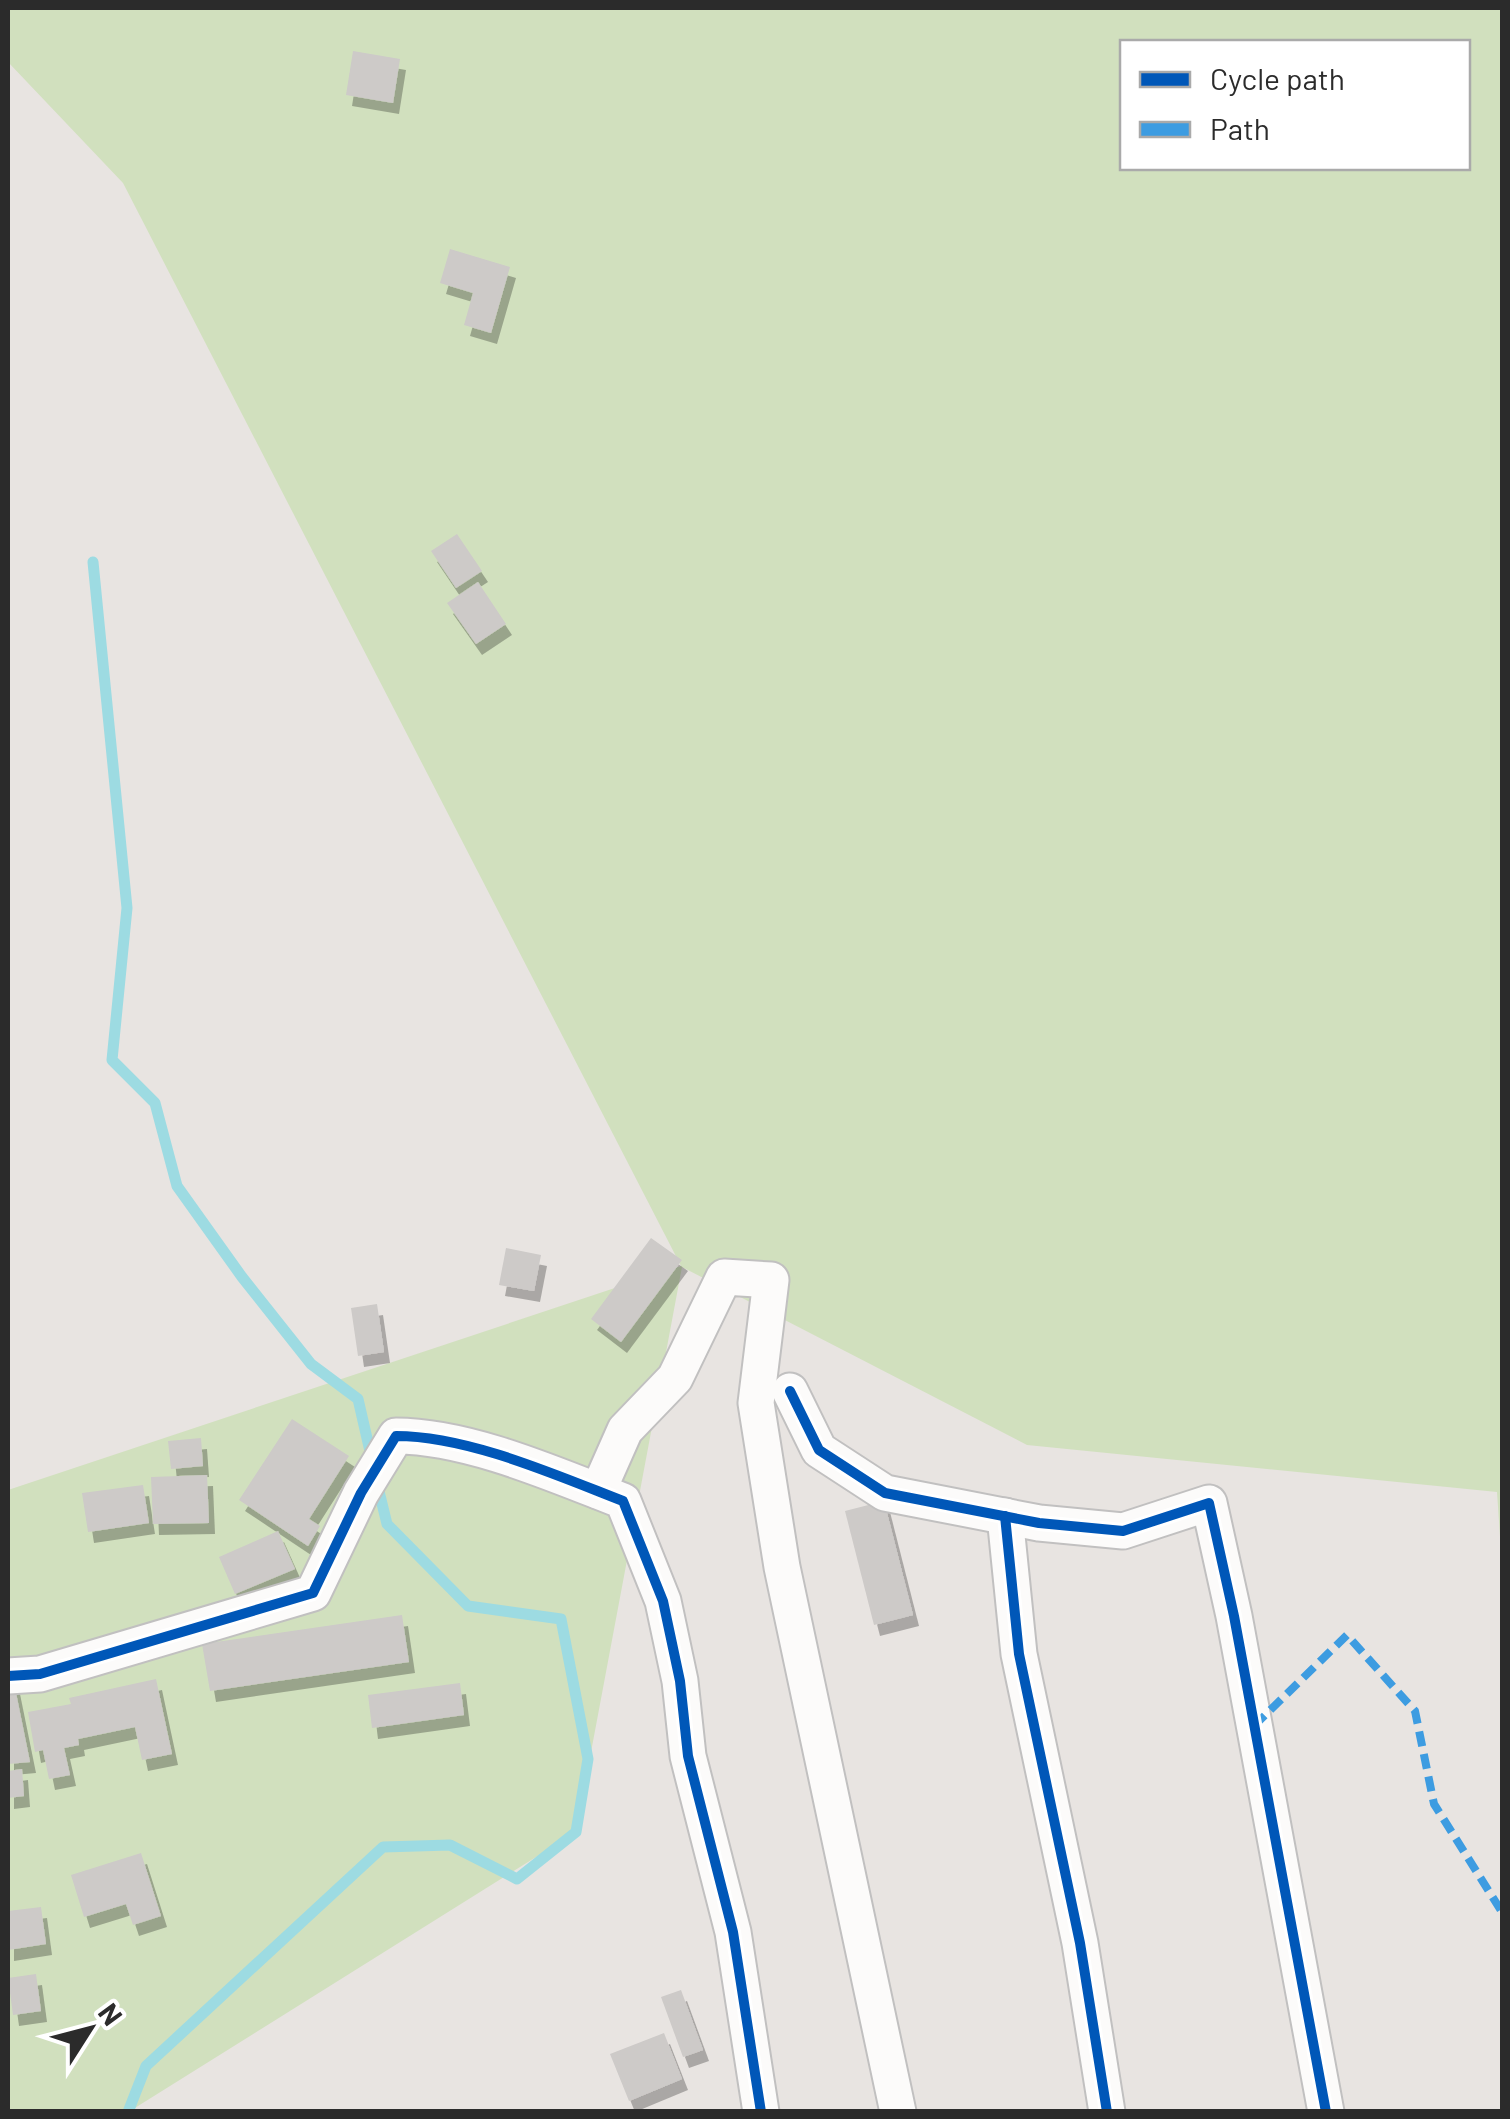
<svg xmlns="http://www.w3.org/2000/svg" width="1510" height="2119" viewBox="0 0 1510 2119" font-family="Barlow,sans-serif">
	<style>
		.green { fill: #d1e0be; fill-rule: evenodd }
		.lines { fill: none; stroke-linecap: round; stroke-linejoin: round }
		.stream { stroke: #9ddbe2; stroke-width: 11 }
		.building { fill: #cdcac8; filter: url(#shadow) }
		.minor-casing { stroke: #c1c0c0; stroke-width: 39 }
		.minor { stroke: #fcfbfa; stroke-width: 35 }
		.quiet { stroke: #3d9ce1; stroke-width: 8; stroke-dasharray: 15 8; stroke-linecap: butt }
		.cycleway-casing { stroke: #fff; stroke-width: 16 }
		.cycleway { stroke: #0057b8; stroke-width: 10 }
	</style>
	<defs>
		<filter id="shadow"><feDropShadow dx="6" dy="11" stdDeviation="0" flood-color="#0004"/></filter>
	</defs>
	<rect width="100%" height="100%" fill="#e8e4e1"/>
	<path class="green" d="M8 8H1502V1566L1497 1492 1027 1445 682 1267 576 1832 130 2111H8V1490L681 1266 123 183 8 62ZM1122 42H1468V168H1122Z"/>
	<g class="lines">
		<g class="stream">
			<polyline points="93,562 127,908 112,1060 155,1103 177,1186 242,1277 311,1364 358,1399 372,1460"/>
			<polyline points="128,2112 146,2066 383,1847 450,1845 517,1879 576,1832 588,1759 561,1619 468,1606 387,1524 377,1483"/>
		</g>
	</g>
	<g class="building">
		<polygon points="353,51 400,59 393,103 346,95"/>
		<polygon points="450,249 510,267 491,333 464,325 473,293 440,283"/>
		<polygon points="457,534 482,571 456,588 431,551"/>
		<polygon points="478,582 506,624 476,644 447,603"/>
		<polygon points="651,1238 682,1260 621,1342 591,1319"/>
		<polygon points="506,1248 541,1255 534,1291 499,1285"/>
		<polygon points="377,1304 384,1352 358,1356 351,1308"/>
		<polygon points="292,1419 349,1456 309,1519 320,1526 308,1546 239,1500"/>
		<polygon points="201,1438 203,1466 171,1469 168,1441"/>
		<polygon points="207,1475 209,1523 153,1524 151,1477"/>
		<polygon points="143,1485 149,1523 88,1532 82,1493"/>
		<polygon points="884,1501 913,1615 874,1625 845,1511"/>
		<polygon points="278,1531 295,1569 235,1594 219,1557"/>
		<polygon points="402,1615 409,1662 210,1691 202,1644"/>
		<polygon points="156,1679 172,1754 142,1760 135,1727 78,1739 79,1745 64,1748 70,1775 49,1779 43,1750 35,1752 28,1712 71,1704 69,1698"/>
		<polygon points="8,1682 14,1683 30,1762 8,1764"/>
		<polygon points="460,1683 464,1715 372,1728 368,1695"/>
		<polygon points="22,1769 24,1796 8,1798 8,1771"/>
		<polygon points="141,1853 161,1916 133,1925 126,1904 84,1917 71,1875"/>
		<polygon points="41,1907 46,1944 8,1950 8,1911"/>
		<polygon points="36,1974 41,2011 13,2015 8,1978"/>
		<polygon points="681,1990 703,2050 683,2057 661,1997"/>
		<polygon points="664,2033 682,2079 629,2101 610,2054"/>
	</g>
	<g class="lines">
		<g class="minor-casing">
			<g id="minor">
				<polyline points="790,1391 819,1450 885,1493 1039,1523 1123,1531 1209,1503 1234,1616 1326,2112"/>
				<polyline points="598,1491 625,1430 675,1378 724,1277 771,1280 756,1403 782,1567 898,2112"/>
				<polyline points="1005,1516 1019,1654 1080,1943 1107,2112"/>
				<path d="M8 1676 40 1674 313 1593 361 1493 396 1436C468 1436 556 1475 623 1501L663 1601 680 1681 688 1756 733 1932 761 2112"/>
			</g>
		</g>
		<use href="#minor" class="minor"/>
		<polyline class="quiet" points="1254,1726 1347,1635 1415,1711 1434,1804 1502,1912"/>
		<g class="cycleway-casing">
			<g id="cycleway">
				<polyline points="790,1391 819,1450 885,1493 1039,1523 1123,1531 1209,1503 1234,1616 1326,2112"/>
				<polyline points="1005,1516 1019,1654 1080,1943 1107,2112"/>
				<path d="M8 1676 40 1674 313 1593 361 1493 396 1436C468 1436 556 1475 623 1501L663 1601 680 1681 688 1756 733 1932 761 2112"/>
			</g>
		</g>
		<use href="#cycleway" class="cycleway"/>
	</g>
	<rect width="1510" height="2119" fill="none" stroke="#2b2b2b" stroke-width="20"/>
	<rect x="1120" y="40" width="350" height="130" fill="#ffffff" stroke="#aaaaaa" stroke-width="2.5"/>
	<rect x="1140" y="72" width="50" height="15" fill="#0057b8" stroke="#aaaaaa" stroke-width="2.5"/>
	<text x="1210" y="90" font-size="30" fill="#2b2b2b">Cycle path</text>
	<rect x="1140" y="122" width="50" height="15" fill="#3d9ce1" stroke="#aaaaaa" stroke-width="2.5"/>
	<text x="1210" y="140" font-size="30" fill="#2b2b2b">Path</text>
	<g transform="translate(90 2029) rotate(54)" stroke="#ffffff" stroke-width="8" paint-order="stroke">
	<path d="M0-8L18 38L0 25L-18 38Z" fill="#2b2b2b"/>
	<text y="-15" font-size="28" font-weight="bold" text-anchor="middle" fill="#2b2b2b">N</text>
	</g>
</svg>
